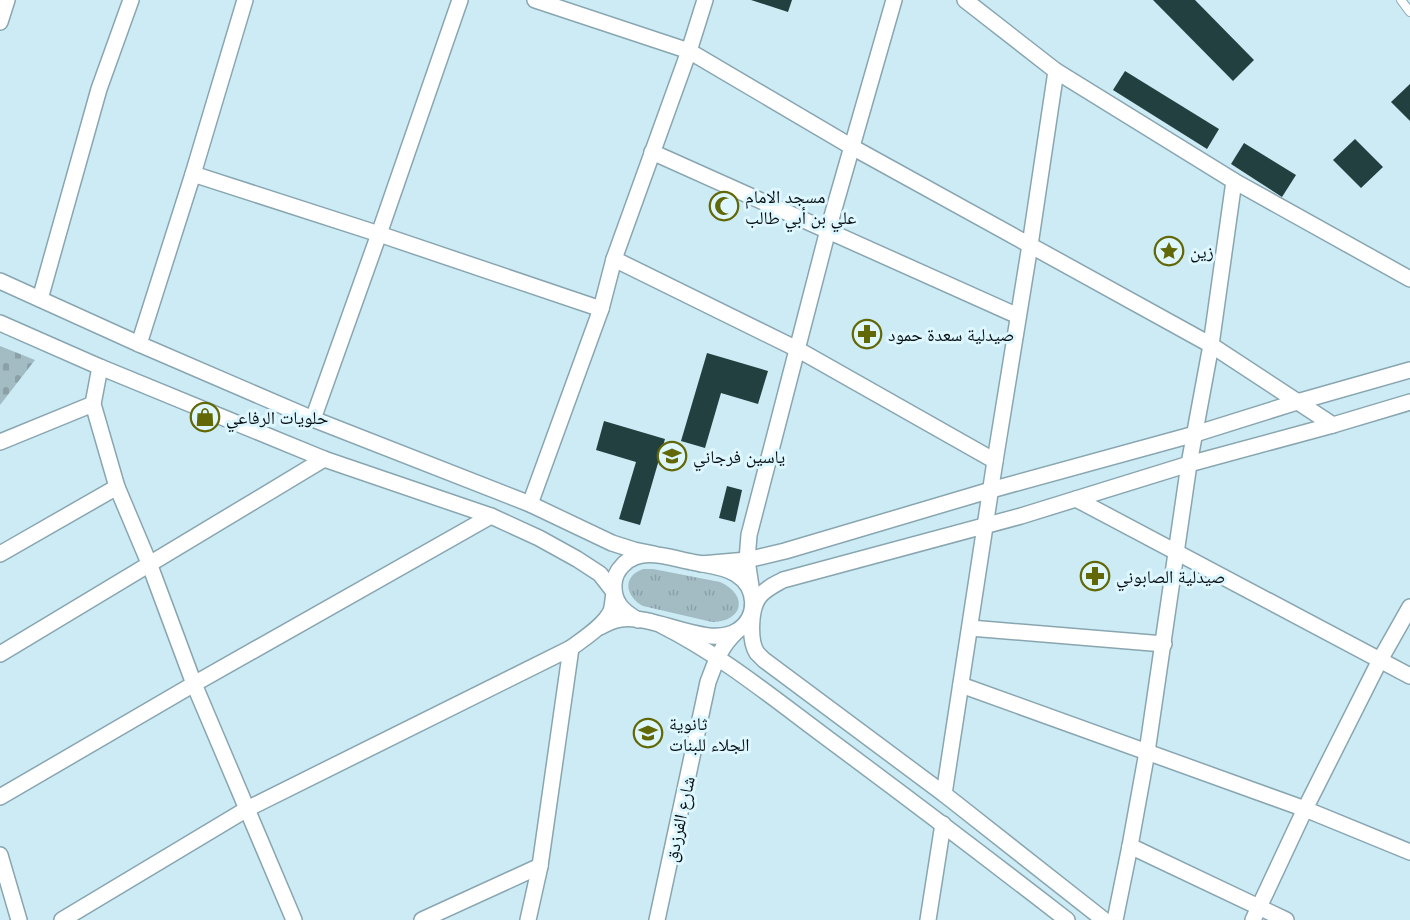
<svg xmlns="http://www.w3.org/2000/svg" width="1410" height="920" viewBox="0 0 1410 920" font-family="'Golos Text','Noto Naskh Arabic',sans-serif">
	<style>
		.grass { fill: url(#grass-tufts) }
		.cemetery { fill: url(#cemetery-stones) }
		.building { fill: #234041 }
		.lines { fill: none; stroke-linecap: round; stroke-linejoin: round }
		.service-casing { stroke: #89a6b0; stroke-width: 10 }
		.minor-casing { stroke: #89a6b0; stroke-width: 18 }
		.service { stroke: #fff; stroke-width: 8 }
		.minor { stroke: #fff; stroke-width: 15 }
		.labels { text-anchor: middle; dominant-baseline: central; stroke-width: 6; stroke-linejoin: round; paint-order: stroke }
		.poi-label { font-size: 18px; fill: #050f12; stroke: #def7ff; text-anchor: start }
		.street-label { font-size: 18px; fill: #050f12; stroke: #def7ff }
	</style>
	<defs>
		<pattern id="grass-tufts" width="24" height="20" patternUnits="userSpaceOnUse" patternTransform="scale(1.5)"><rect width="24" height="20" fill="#a3bcc4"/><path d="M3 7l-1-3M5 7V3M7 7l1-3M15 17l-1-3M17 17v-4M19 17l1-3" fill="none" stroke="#8ba0a7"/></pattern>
		<pattern id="cemetery-stones" width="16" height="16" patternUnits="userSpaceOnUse" patternTransform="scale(1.5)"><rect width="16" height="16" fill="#a3bcc4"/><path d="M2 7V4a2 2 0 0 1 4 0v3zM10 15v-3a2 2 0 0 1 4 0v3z" fill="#8ba0a7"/></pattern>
	</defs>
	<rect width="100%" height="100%" fill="#ccebf5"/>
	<path class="grass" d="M643 569H653L720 582C749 595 743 622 712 622L643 606C626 597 621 577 643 569Z"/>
	<polygon class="cemetery" points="0,346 35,360 0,405"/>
	<g class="building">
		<polygon points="751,0 792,0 788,12"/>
		<polygon points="1153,0 1195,0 1254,60 1233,81"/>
		<polygon points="1125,71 1219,129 1207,149 1113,90"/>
		<polygon points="1410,84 1410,121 1391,102"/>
		<polygon points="1355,139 1383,167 1361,188 1333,160"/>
		<polygon points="1244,143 1296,175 1282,197 1231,164"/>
		<polygon points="707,353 768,371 758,404 721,393 705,448 681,441"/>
		<polygon points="604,421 665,439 640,525 619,519 636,462 596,450"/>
		<polygon points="727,486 742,490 735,522 719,518"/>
	</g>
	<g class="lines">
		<g class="service-casing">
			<polyline id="service" points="1401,0 1410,12"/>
		</g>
		<g class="minor-casing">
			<g id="minor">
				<polyline points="535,0 689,51 852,147 1211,345 1333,425"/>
				<polyline points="965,0 1056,71 1234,181"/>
				<polyline points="0,22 7,0"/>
				<polyline points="652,152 1018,316"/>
				<polyline points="193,174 245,0"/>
				<polyline points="614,259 689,51 705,0"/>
				<polyline points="0,281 139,344 313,419 530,504 612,543 634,550 654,554"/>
				<polyline points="40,299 99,89 131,0"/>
				<path d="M0 323 100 367 324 459 491 516 539 538 577 559 600 574 614 592C613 598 613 605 611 611 605 625 583 639 571 648L247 809 62 920"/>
				<polyline points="139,344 193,174 379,234 601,309 614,259 797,349 995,461"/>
				<polyline points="100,367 93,404 117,487 149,563 194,684 294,920"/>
				<polyline points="313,419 379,234 460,0"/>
				<polyline points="0,442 93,404"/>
				<polyline points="1076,499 1410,676"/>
				<polyline points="530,504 601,309"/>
				<polyline points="0,554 117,487"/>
				<polyline points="701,564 747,560 785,551 991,490 1195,434 1297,402 1410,370"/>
				<polyline points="752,593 747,560 749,535 828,230 894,0"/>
				<path d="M661 625C721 655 773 698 827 738 908 798 987 858 1067 920"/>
				<path d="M600 627C607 623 614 620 621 619 655 614 707 649 737 631 759 617 757 587 736 574 723 566 706 565 692 562 670 558 641 546 623 565 618 570 614 577 614 585 613 603 624 612 638 620"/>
				<polyline points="970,628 1164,644"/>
				<polyline points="0,654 324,459"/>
				<polyline points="961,685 1305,809 1410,852"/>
				<polyline points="944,794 995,461 1030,245 1056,71"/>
				<polyline points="0,797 194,684 491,516"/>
				<polyline points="1130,846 1286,920"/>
				<polyline points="0,855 19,920"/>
				<polyline points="422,920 540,866"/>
				<polyline points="528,920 540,866 571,648"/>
				<path d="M657 920 708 682C716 661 720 647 737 631"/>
				<polyline points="928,920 943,824"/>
				<path d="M1104 920 944 794 764 660C761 657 759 655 757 653 749 641 750 609 759 597 765 589 774 585 783 580L1021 516 1189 464 1333 425 1410 402"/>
				<polyline points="1115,920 1130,846 1147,752 1189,464 1211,345 1234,181 1410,279"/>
				<polyline points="1253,920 1305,809 1380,660 1410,607"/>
			</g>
		</g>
		<use href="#service" class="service"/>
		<use href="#minor" class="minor"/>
	</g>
	<defs>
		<g id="mosque-ring" transform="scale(1.5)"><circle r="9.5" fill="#def7ff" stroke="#636807" stroke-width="1.5"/><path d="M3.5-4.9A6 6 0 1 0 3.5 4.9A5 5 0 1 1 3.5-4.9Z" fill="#636807"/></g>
		<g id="sight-ring" transform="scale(1.5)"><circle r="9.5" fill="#def7ff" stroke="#636807" stroke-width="1.5"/><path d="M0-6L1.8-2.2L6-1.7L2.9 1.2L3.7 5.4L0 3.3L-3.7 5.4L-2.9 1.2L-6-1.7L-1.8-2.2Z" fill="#636807"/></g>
		<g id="pharmacy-ring" transform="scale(1.5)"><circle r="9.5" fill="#def7ff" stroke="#636807" stroke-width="1.5"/><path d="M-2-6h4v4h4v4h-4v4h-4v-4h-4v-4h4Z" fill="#636807"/></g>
		<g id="shop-ring" transform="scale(1.5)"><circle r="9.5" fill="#def7ff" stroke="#636807" stroke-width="1.5"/><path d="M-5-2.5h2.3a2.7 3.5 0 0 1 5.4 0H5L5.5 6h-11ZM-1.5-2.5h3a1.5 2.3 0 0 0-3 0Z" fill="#636807"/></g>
		<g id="school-ring" transform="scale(1.5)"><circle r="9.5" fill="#def7ff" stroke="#636807" stroke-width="1.5"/><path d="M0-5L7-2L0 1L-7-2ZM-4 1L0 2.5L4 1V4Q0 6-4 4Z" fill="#636807"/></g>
	</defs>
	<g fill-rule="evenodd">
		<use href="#mosque-ring" x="724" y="206"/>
		<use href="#sight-ring" x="1169" y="251"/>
		<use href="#pharmacy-ring" x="867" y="334"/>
		<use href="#shop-ring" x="205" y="417"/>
		<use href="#school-ring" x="672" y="456"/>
		<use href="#pharmacy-ring" x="1095" y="576"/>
		<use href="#school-ring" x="648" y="733"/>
	</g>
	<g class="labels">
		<g class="poi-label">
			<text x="745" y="196">مسجد الامام<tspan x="745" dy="21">علي بن أبي طالب</tspan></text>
			<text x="1190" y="251">زين</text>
			<text x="888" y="334">صيدلية سعدة حمود</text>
			<text x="226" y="417">حلويات الرفاعي</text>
			<text x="693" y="456">ياسين فرجاني</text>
			<text x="1116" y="576">صيدلية الصابوني</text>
			<text x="669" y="723">ثانوية<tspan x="669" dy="21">الجلاء للبنات</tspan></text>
		</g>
		<g class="street-label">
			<text transform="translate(679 819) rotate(-78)">شارع الفرزدق</text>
		</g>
	</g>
</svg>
